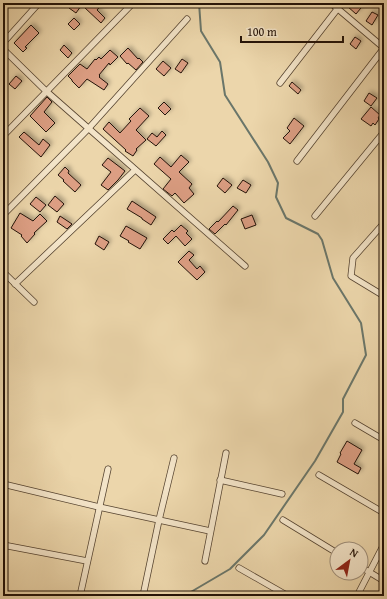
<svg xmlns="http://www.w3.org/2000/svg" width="387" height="599" viewBox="0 0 387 599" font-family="'Gentium Book Plus',serif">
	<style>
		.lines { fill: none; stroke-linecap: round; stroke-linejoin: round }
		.stream { stroke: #6a766a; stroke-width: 2 }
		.building { fill: #dc9e83; stroke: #231207; filter: url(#shadow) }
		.minor-casing { stroke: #554330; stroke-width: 7 }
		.minor { stroke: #f3e4c8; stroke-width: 5.5 }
	</style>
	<defs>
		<filter id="shadow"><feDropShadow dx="2.5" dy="-2.5" stdDeviation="2" flood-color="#0004"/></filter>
	</defs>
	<rect width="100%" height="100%" fill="#ecd6ab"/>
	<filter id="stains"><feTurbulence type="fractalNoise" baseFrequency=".005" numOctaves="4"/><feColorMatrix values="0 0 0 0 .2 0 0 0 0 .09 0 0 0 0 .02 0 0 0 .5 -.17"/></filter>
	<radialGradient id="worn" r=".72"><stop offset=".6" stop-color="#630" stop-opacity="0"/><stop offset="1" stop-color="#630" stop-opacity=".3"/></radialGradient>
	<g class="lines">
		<polyline class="stream" points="184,596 230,569 264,535 315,461 343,412 343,399 366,355 361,323 333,278 322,240 318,234 286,218 276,197 278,183 268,162 225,95 220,62 201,31 199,3"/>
	</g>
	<g class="building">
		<polygon points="73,3 83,3 76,13 69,8"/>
		<polygon points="88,3 103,3 97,10 105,18 101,23 84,7"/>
		<polygon points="349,3 365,3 356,14 347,6"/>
		<polygon points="372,12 378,15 372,25 366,21"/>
		<polygon points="74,18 80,24 74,30 68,24"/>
		<polygon points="31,25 39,33 25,47 27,48 23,52 14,43"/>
		<polygon points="355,37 361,41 356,49 350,44"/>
		<polygon points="64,45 72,53 68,58 60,50"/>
		<polygon points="128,48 138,59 139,58 143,62 136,70 128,63 127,64 120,56"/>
		<polygon points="110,50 118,57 110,65 109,63 99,75 100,76 99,77 108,84 104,90 87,79 79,88 72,81 72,80 68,76 80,64 87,69 95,59 96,60 99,57 101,59"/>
		<polygon points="182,59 188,63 181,73 175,69"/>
		<polygon points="163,61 171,68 164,76 156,69"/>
		<polygon points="16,76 22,81 15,89 9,84"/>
		<polygon points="292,82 301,90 298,94 289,86"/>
		<polygon points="369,93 377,98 371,106 364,101"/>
		<polygon points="47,97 52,102 44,112 55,123 46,132 30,116"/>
		<polygon points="164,102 171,109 165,115 158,108"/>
		<polygon points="371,107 380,115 378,118 379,119 375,125 373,123 371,126 361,119"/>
		<polygon points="140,108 149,116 136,130 146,140 136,149 137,150 133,156 125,151 126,150 103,129 109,122 120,133 131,121 129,119"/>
		<polygon points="294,118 304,126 290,144 283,138 290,131 287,128"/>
		<polygon points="162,131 166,135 156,146 147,139 152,133 157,137"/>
		<polygon points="24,132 39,145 43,139 50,145 41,157 19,137"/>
		<polygon points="181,155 189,162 179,172 192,184 189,188 194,194 184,203 175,193 172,196 163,189 171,179 154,164 160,157 171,167"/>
		<polygon points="108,158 125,171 118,180 108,190 101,185 111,172 102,165"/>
		<polygon points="65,167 69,171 68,173 81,185 75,192 63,181 64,180 58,175"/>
		<polygon points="223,178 232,185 225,193 217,186"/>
		<polygon points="243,180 251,185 246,193 237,188"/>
		<polygon points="55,196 64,204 57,212 48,205"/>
		<polygon points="36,197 46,205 40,212 30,204"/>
		<polygon points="132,201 156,217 151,225 142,219 142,218 127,209"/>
		<polygon points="233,206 238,210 226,225 225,224 215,234 209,229 217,221 218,222"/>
		<polygon points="20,213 33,221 40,214 47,221 34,233 35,234 27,243 21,236 22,235 11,228"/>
		<polygon points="252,215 256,225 245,229 241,219"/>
		<polygon points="60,216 72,224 67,229 57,222"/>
		<polygon points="181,225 188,231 186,233 192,239 185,246 176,236 168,244 163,239 172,230 174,232"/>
		<polygon points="126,226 147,238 140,249 128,242 129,241 120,236"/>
		<polygon points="99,236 109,242 104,250 95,244"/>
		<polygon points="189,251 194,255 189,260 197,269 200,266 205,272 197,280 178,262"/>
		<polygon points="347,441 362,450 354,464 361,468 358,474 337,462 341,454 340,453"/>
	</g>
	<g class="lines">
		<g class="minor-casing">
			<g id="minor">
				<polyline points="3,43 39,3"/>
				<polyline points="3,49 46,91 245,266"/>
				<polyline points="280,83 342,3"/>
				<polyline points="3,136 133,3"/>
				<polyline points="297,161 384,48 331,3"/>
				<polyline points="3,215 89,128 187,19"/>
				<polyline points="315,216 384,132"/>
				<polyline points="384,223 353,258 351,276 384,296"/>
				<polyline points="3,272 34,302"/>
				<polyline points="15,284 135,170"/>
				<polyline points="355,423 384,440"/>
				<polyline points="319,475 384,513"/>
				<polyline points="220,480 282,494"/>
				<polyline points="3,484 99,507 210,531"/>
				<polyline points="283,520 337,553"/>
				<polyline points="3,545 87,561"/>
				<polyline points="205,561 226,453"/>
				<polyline points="361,567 384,581"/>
				<polyline points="239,568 288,596"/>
				<polyline points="80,596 108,469"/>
				<polyline points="143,596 159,520 174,458"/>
				<polyline points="357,596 384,544"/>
			</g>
		</g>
		<use href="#minor" class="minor"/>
	</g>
	<rect width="387" height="599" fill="none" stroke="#ecd6ab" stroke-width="16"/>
	<rect x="4" y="4" width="379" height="591" fill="none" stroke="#231207" stroke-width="2"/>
	<rect x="8" y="8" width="371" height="583" fill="none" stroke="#231207"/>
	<g transform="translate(349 561) rotate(32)"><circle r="19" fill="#f3e4c8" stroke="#a0907b"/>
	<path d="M0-3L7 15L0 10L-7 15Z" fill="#8f2418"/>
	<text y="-6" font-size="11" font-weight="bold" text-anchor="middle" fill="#231207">N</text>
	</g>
	<path d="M241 36v6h102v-6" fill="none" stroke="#231207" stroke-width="2"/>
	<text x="247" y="36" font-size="12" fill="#231207" stroke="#f3e4c8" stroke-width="3" paint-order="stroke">100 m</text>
	<rect width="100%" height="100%" filter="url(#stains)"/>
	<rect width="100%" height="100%" fill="url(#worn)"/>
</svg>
